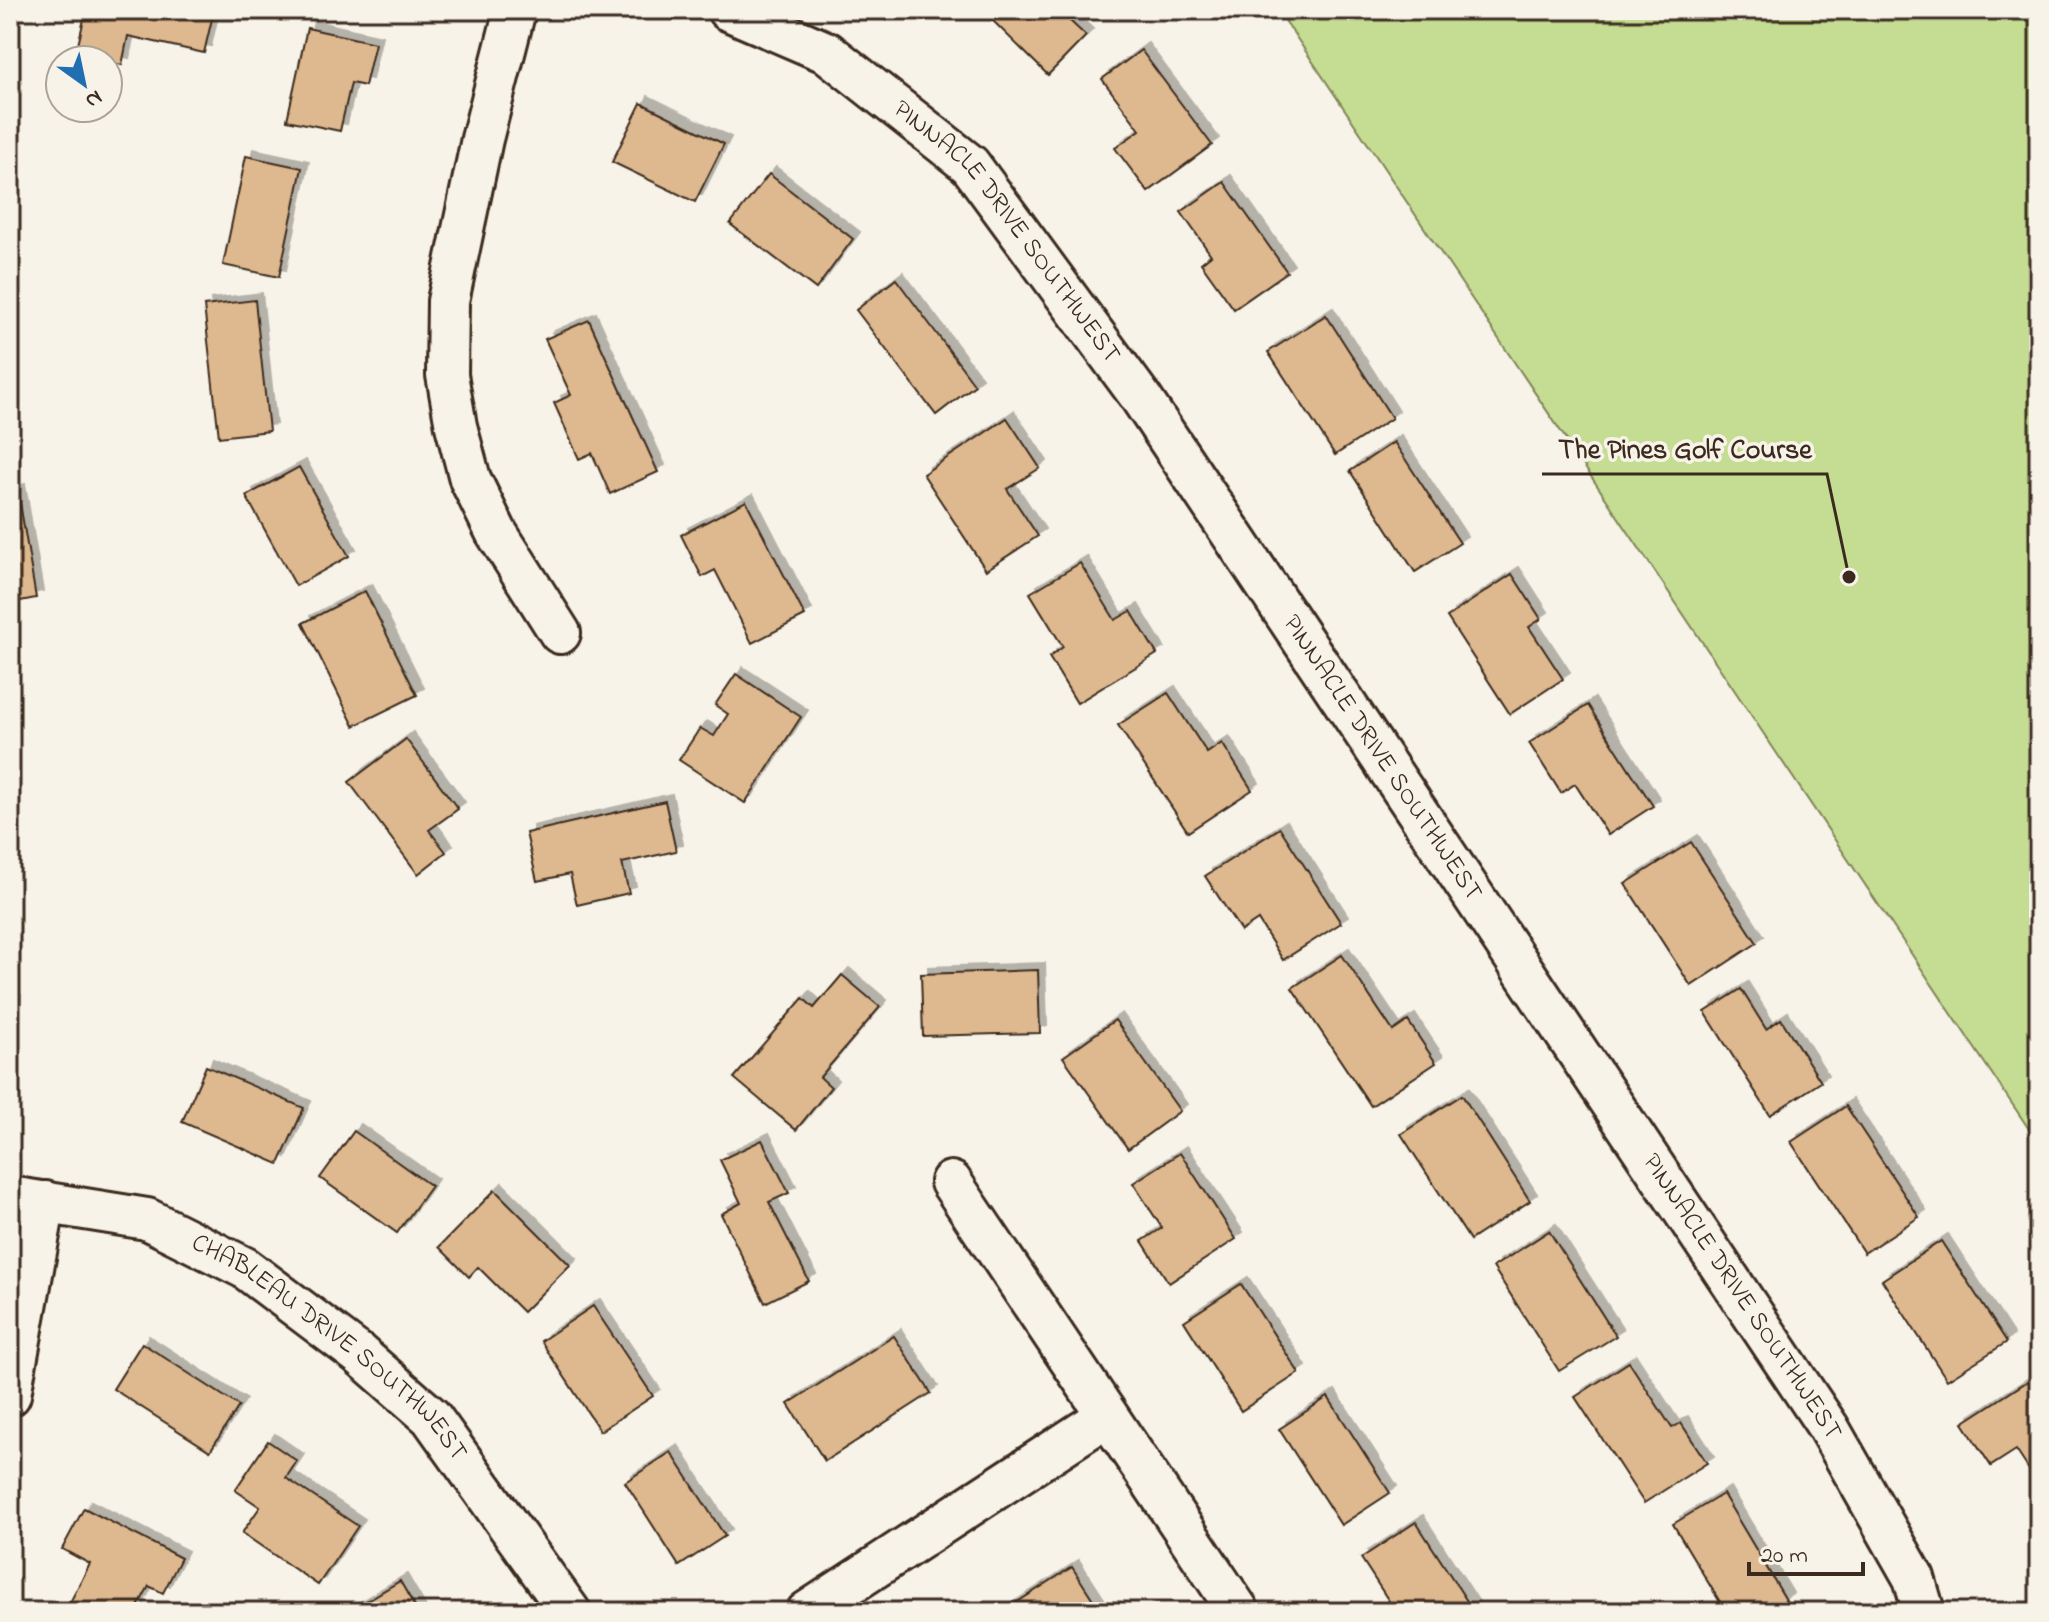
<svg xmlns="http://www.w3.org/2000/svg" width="2049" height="1622" viewBox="0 0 2049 1622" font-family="'Indie Flower',sans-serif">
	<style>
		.green { fill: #c5dd93; stroke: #808458; stroke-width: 2 }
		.building { fill: #deb98f; stroke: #3b2a1e; stroke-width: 2; filter: url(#shadow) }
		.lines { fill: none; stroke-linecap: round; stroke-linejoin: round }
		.minor-casing { stroke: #3b2a1e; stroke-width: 46 }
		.minor { stroke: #f7f3e8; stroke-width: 40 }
		.labels { text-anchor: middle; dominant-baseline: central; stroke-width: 7; stroke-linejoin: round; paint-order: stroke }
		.street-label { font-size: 26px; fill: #3b2a1e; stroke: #f7f3e8 }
		.leader { fill: none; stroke: #3b2a1e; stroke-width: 3 }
		.callout-dot { fill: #3b2a1e; stroke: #f7f3e8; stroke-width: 3 }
		.callout-label { font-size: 28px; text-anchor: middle; font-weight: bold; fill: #3b2a1e; stroke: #f7f3e8; stroke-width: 7; stroke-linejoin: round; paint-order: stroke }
	</style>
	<defs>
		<filter id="shadow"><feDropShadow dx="7" dy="-7" stdDeviation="0" flood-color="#0004"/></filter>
	</defs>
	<rect width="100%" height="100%" fill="#f7f3e8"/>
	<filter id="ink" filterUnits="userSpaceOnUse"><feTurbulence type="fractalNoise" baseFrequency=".0125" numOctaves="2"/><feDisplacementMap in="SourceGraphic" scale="16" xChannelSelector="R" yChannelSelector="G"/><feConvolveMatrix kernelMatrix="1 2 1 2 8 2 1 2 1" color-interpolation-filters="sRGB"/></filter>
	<g filter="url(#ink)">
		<polygon class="green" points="1278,10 2039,10 2039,1144"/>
		<g class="building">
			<polygon points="86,10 214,10 204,53 128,36 122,65 108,62 108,60 76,54"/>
			<polygon points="982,10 1079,10 1069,20 1086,36 1048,75"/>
			<polygon points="307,28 375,43 365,86 351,83 340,131 287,120"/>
			<polygon points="1141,50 1212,145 1148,192 1115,148 1140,130 1102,79"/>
			<polygon points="641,103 724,144 695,202 612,162"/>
			<polygon points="246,156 302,168 279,277 223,265"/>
			<polygon points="769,174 853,239 816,289 730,224"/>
			<polygon points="1224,182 1287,272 1234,309 1201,263 1211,255 1181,212"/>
			<polygon points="896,279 975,385 936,415 856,310"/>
			<polygon points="255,300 269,431 219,437 204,306"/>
			<polygon points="1326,315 1392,418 1335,455 1268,352"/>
			<polygon points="589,320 658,472 610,494 592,453 579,459 554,403 571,395 545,339"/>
			<polygon points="1007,418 1040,468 1007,489 1038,536 986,570 923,474"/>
			<polygon points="1394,442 1460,543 1415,572 1350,471"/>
			<polygon points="299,467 349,556 296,586 246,496"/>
			<polygon points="18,491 36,598 10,603 10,493"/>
			<polygon points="746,501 805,616 752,643 715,570 702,577 681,535"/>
			<polygon points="1080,563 1115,620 1131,611 1157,654 1077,703 1049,657 1063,647 1030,593"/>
			<polygon points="1512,574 1541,619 1529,627 1563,679 1510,714 1447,617"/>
			<polygon points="365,591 417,695 354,726 303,623"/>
			<polygon points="736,674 801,717 745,803 679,760 700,728 714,736 728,714 715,705"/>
			<polygon points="1168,693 1207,753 1222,743 1252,790 1188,832 1118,725"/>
			<polygon points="1588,705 1653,806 1608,835 1575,784 1561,793 1529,743"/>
			<polygon points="406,739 458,809 429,830 446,852 418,874 349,782"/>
			<polygon points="665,801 676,851 622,863 629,893 577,905 570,874 537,881 526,833"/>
			<polygon points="1280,828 1341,923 1283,960 1258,920 1241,931 1205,876"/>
			<polygon points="1691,842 1757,943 1691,986 1625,884"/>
			<polygon points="1342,955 1393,1031 1408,1021 1436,1063 1371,1106 1292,988"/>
			<polygon points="1038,970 1040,1033 923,1036 921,974"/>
			<polygon points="842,975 880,1007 820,1077 831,1087 796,1130 734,1078 803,998 814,1008"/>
			<polygon points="1741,989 1766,1029 1781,1019 1821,1082 1770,1115 1705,1012"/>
			<polygon points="10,1002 14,1002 12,1064 10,1064"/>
			<polygon points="1115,1020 1180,1111 1128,1149 1063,1057"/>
			<polygon points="206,1066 304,1108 279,1164 182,1122"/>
			<polygon points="1462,1095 1530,1201 1470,1240 1401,1134"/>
			<polygon points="1846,1106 1919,1217 1864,1253 1791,1142"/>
			<polygon points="354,1131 431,1186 397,1233 320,1178"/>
			<polygon points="762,1140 789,1193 769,1202 809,1281 765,1303 721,1214 741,1203 720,1160"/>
			<polygon points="1180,1153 1236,1239 1169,1283 1142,1241 1162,1228 1133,1183"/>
			<polygon points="495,1190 570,1265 523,1312 478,1267 469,1277 439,1247"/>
			<polygon points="1549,1231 1616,1336 1559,1371 1493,1267"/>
			<polygon points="1941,1241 2007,1342 1947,1380 1882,1280"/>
			<polygon points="1241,1284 1299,1373 1241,1411 1184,1321"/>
			<polygon points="593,1306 653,1396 600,1431 541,1341"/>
			<polygon points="894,1336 931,1393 825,1461 788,1404"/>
			<polygon points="142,1343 239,1406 210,1451 113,1389"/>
			<polygon points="1629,1362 1672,1428 1681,1423 1707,1463 1644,1503 1575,1397"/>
			<polygon points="2028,1381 2039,1398 2039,1485 2016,1450 1991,1466 1963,1423"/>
			<polygon points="1328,1397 1390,1493 1341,1525 1279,1429"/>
			<polygon points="268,1441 297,1461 286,1478 358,1526 318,1585 242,1533 260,1507 235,1490"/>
			<polygon points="671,1452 725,1536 679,1566 625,1482"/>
			<polygon points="1723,1494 1786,1600 1766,1612 1726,1612 1673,1524"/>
			<polygon points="84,1508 181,1558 163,1593 149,1586 135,1612 65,1612 90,1564 62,1549"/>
			<polygon points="1416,1522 1474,1612 1396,1612 1361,1558"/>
			<polygon points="1072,1567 1101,1612 1002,1612"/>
			<polygon points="400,1581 418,1612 348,1612"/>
		</g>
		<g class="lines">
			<g class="minor-casing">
				<g id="minor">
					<polyline points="515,10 482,139 448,301 447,375 456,426 470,479 496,532 560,633"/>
					<path id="s1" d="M728 10 828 53 970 165 1139 395 1828 1427 1914 1578 1924 1612"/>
					<polyline points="951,1182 1239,1612"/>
					<path id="s2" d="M10 1197 147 1219 245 1268 359 1354 431 1417 570 1612"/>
					<polyline points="10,1395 45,1202"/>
					<polyline points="807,1612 1107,1416"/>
				</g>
			</g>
			<use href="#minor" class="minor"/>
		</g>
	</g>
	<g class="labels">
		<g class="street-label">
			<text stroke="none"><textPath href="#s1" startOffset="364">PINNACLE DRIVE SOUTHWEST</textPath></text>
			<text stroke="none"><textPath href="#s1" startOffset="1012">PINNACLE DRIVE SOUTHWEST</textPath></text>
			<text stroke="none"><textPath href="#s1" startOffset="1660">PINNACLE DRIVE SOUTHWEST</textPath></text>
			<text stroke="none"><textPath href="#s2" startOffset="364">CHABLEAU DRIVE SOUTHWEST</textPath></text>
		</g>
	</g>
	<path class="leader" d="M1849 577L1827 474H1542"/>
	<circle class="callout-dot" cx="1849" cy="577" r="8"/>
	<g class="callout-label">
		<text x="1685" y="458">The Pines Golf Course</text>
	</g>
	<rect width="2049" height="1622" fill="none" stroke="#f7f3e8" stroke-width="40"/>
	<rect x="20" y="20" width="2009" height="1582" fill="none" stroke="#3b2a1e" stroke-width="3" filter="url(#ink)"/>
	<g transform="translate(84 84) rotate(147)"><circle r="38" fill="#f7f3e8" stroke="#aca397" stroke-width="2"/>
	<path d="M0-6L14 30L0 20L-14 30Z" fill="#1f6fb2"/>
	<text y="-12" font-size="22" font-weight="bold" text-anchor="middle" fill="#3b2a1e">N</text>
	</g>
	<path d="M1749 1562v12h114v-12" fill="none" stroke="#3b2a1e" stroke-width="4"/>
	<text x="1761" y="1562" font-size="24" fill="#3b2a1e" stroke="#f7f3e8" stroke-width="6" paint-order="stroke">20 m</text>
</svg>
